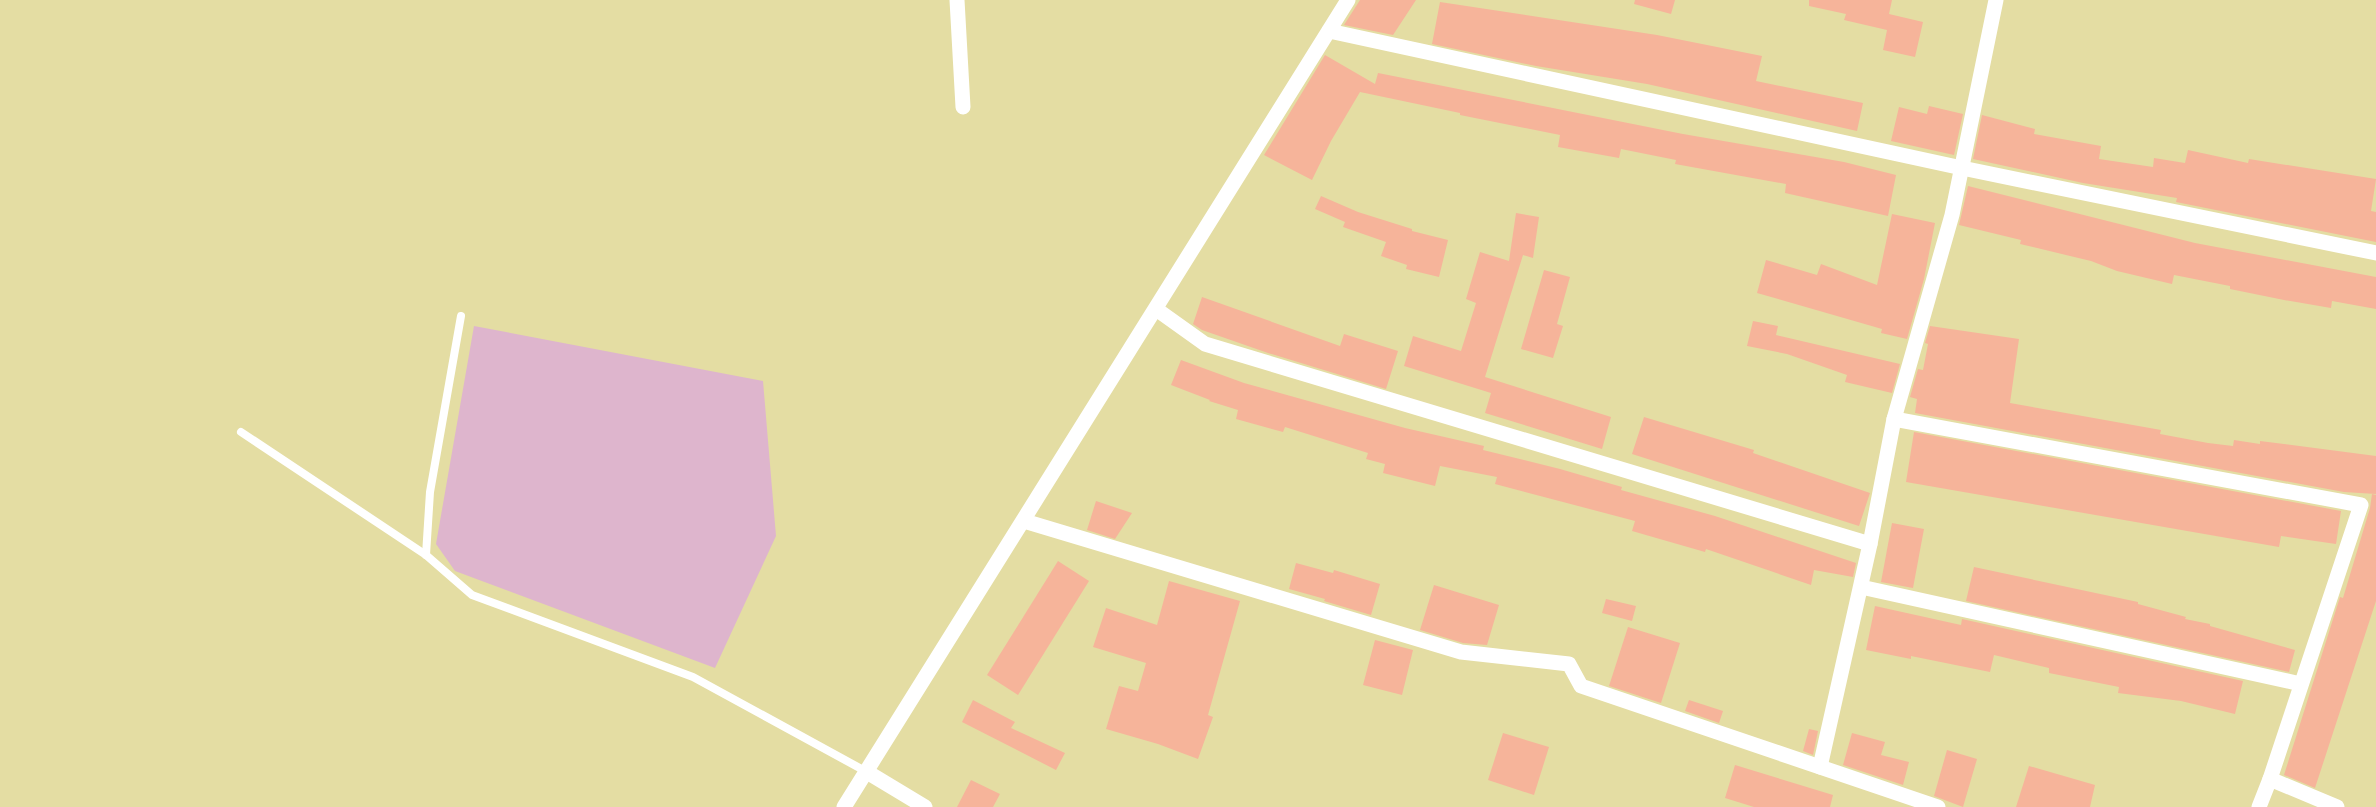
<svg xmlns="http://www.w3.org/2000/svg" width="2376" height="807" viewBox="0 0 2376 807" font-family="'Fira Sans Condensed',sans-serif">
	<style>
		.green { fill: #deb5cd }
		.building { fill: #f6b49a }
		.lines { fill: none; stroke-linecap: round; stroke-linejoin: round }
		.lane { stroke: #fff; stroke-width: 8 }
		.street { stroke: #fff; stroke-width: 15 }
	</style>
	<rect width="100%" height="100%" fill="#e4dda3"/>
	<polygon class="green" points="474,326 763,381 776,536 715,668 455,571 436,544"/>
	<g class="building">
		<polygon points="1360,0 1416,0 1393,35 1344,25"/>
		<polygon points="1635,0 1675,0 1671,14 1634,4"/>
		<polygon points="1809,0 1892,0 1889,14 1923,22 1915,57 1883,50 1887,30 1844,20 1846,14 1809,6"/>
		<polygon points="1440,2 1657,35 1762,56 1756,81 1863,103 1857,131 1647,84 1536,66 1432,44"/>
		<polygon points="1325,55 1375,84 1378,73 1683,134 1844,162 1896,175 1888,216 1785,193 1786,184 1675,164 1676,160 1621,149 1619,158 1558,147 1560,135 1460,115 1460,113 1360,92 1331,141 1312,180 1264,155"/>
		<polygon points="1929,106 1963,114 1954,155 1891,141 1899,107 1927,114"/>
		<polygon points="1982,115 2035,129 2034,134 2101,146 2099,159 2153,167 2154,158 2185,163 2188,150 2248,163 2249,159 2376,179 2371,211 2376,212 2376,242 2176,202 2177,198 2083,183 1973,159"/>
		<polygon points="1968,186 2195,243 2376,277 2376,309 2332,301 2331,308 2284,300 2230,289 2230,286 2174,275 2172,284 2117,271 2091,261 2020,244 2021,240 1959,225"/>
		<polygon points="1321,196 1358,212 1412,229 1412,231 1448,240 1439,277 1406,269 1407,265 1381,256 1386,242 1343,227 1345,222 1315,209"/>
		<polygon points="1516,213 1539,217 1533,258 1523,255 1485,377 1611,417 1602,449 1485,413 1491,393 1404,366 1413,336 1461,351 1476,303 1466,299 1480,252 1509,261"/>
		<polygon points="1892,214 1935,223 1924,279 1907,339 1881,333 1882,329 1757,293 1766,260 1817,275 1821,264 1877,285"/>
		<polygon points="1544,270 1570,277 1557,324 1563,326 1553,358 1521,349"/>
		<polygon points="1202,297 1340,346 1344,334 1398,351 1386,389 1268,353 1202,330 1193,324"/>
		<polygon points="1753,321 1778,326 1776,335 1900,364 1892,393 1845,382 1847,375 1787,354 1747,346"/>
		<polygon points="1930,326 2019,339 2010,403 2161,430 2160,434 2208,443 2233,446 2234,440 2260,444 2260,441 2376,456 2376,494 2344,492 1915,413 1917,399 1910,397 1918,369 1923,370 1928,344 1925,343"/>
		<polygon points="1181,360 1244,383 1405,428 1484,446 1483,450 1560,469 1622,487 1621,490 1715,516 1856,563 1853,577 1814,570 1811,585 1706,549 1705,552 1632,531 1635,521 1495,484 1497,477 1440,466 1435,486 1383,473 1385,464 1366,459 1368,453 1285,427 1283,432 1236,419 1238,410 1209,401 1210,400 1171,385"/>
		<polygon points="1644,417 1754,450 1753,453 1870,493 1859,526 1632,454"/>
		<polygon points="1914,432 2341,511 2336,544 2281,536 2279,547 1906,482"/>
		<polygon points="2372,494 2376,495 2376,601 2315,788 2284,775 2340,597 2343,598 2370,508"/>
		<polygon points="1096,501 1132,513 1115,539 1087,530"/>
		<polygon points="1892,523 1924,529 1913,588 1881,582"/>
		<polygon points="1058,561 1089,581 1018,695 987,675"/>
		<polygon points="1296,563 1333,573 1334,570 1380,584 1371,615 1324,601 1325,599 1289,589"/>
		<polygon points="1974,567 2138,602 2138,604 2186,617 2185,619 2210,624 2210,626 2295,650 2289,672 1966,601"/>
		<polygon points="1169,581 1240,601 1208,715 1213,717 1198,759 1158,744 1106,729 1119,686 1138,691 1146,663 1093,647 1106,608 1157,625"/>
		<polygon points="1434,585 1499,605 1487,645 1463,643 1420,630"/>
		<polygon points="1606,599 1636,606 1632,621 1602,613"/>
		<polygon points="1875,606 1961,625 1962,619 2243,681 2235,714 2181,701 2118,693 2119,687 2049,673 2049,668 1994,655 1990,672 1911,656 1911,659 1866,650"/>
		<polygon points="1628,627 1680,643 1661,703 1609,686"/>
		<polygon points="1375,640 1413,650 1402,695 1363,685"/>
		<polygon points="973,700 1015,722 1011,728 1065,753 1056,770 962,722"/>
		<polygon points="1689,700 1723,711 1719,723 1685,711"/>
		<polygon points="1809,729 1818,731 1813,755 1803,751"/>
		<polygon points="1503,733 1549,747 1534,795 1488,780"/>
		<polygon points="1852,733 1885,742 1881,755 1909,762 1903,785 1843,765"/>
		<polygon points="1947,750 1977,759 1963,807 1934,796"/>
		<polygon points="1735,765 1833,795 1830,807 1754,807 1725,798"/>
		<polygon points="2029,766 2095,785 2090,807 2016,807"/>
		<polygon points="971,780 1000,794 993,807 957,807"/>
	</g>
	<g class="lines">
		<g class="lane">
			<polyline points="241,432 426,555 472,595 693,677 867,772"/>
			<polyline points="426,555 430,492 461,316"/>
		</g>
		<g class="street">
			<polyline points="957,0 963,107"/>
			<polyline points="1329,31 1962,168 2376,253"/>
			<polyline points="1156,309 1205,344 1870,544"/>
			<polyline points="1894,419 2361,505 2270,779 2259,807"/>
			<polyline points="1024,521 1461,652 1569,664 1581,686 1938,807"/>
			<polyline points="1861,587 2301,684"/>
			<polyline points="1820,767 1870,544 1894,419 1952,215 1996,0"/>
			<polyline points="867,772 925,807"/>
			<polyline points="2270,779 2337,807"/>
			<polyline points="844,807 1348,0"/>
		</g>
	</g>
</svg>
